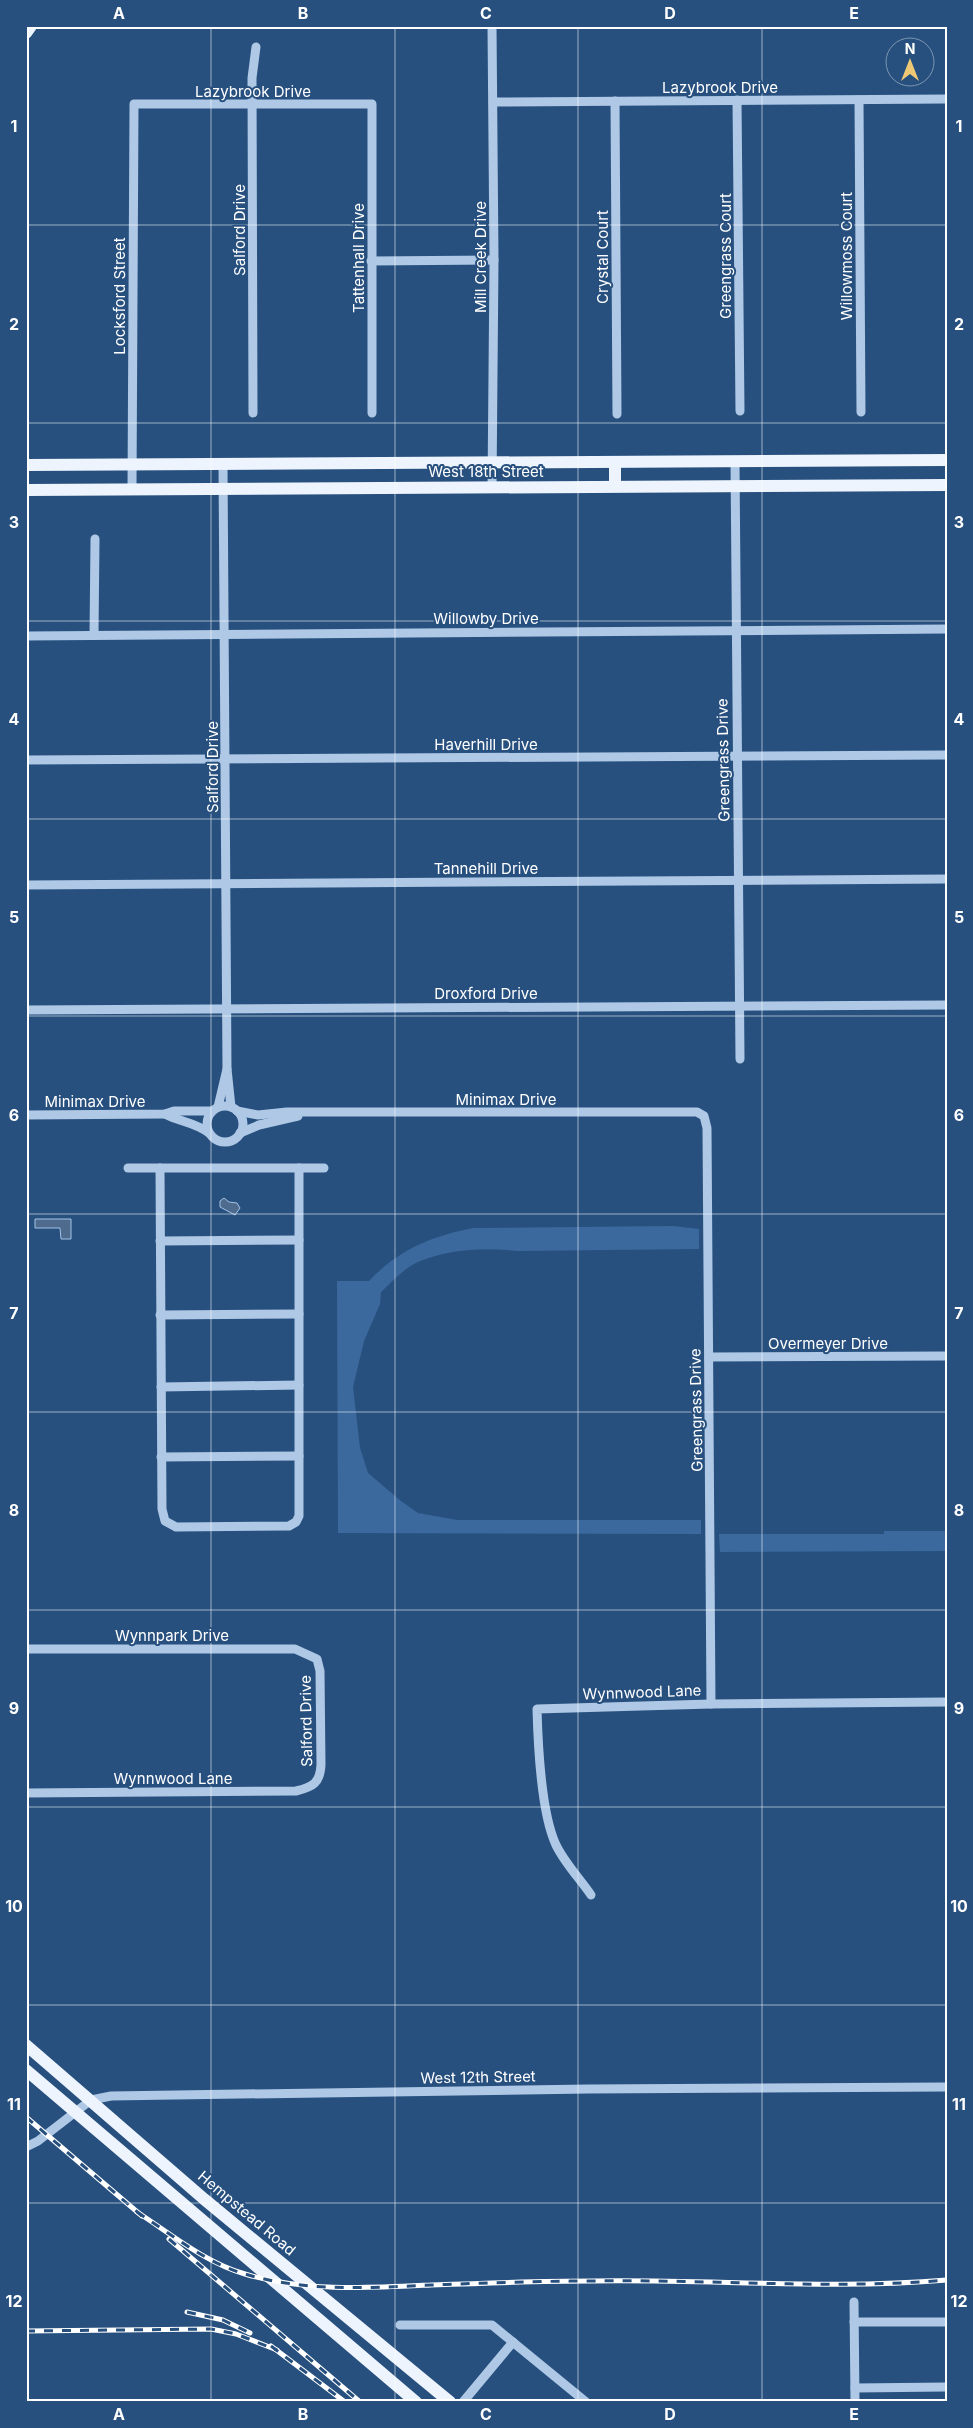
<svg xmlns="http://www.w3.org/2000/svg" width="973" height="2428" viewBox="0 0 973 2428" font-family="Inter,sans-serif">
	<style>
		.green { fill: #3c699d }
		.water { fill: #4e6b8d; stroke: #a2c3e6 }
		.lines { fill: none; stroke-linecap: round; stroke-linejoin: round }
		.minor { stroke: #aec8e5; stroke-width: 9 }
		.major { stroke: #eef4fd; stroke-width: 12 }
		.rail-casing { stroke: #fff; stroke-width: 5 }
		.rail { stroke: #27507f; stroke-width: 3; stroke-dasharray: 9; stroke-linecap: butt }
		.grid { fill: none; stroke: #fff; stroke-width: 1; stroke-opacity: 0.55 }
		.labels { text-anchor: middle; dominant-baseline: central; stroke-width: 4; stroke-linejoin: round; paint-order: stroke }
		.street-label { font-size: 15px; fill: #fff; stroke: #27507f }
		.neatline { fill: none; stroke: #fff; stroke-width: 2 }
		.grid-label { font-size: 16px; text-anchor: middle; font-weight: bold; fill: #fff }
	</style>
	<rect width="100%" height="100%" fill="#27507f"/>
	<g class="green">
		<path d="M673 1226 699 1229V1249L516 1251C485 1247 450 1249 420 1261 405 1267 393 1281 381 1292L380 1304 364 1341 353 1387 360 1448 368 1473 401 1501 418 1513 457 1520H701V1534L338 1533 337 1281H369C398 1250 432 1236 473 1228Z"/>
		<polygon points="884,1531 947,1531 947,1551 720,1552 719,1534 884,1534"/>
	</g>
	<g class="water">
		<polygon points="224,1198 229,1202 237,1203 240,1208 235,1215 220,1207 220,1201"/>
		<polygon points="35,1219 71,1219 71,1239 61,1239 60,1228 35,1228"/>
	</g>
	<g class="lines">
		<g class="minor">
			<polyline points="492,26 494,260 492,487"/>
			<polyline points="737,100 740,411"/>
			<polyline points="859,100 861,412"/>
			<polyline points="615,101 617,414"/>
			<polyline points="493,102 947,99"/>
			<polyline points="371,261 494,260"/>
			<polyline points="253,413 252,78 256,47"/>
			<polyline points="735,461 740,1059"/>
			<polyline points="223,464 227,1069 231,1107"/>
			<polyline points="132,489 134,104 372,104 372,413"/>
			<polyline points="94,635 95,539"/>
			<polyline points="26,636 947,629"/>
			<polyline points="26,760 947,755"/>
			<polyline points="26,885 947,879"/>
			<polyline points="26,1010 947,1005"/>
			<circle cx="225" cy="1124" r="18"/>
			<polyline points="218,1107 227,1069"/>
			<polyline points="237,1111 258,1115 287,1112 697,1112 704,1116 707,1128 711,1704"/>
			<path d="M165 1114C180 1122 195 1122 209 1133"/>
			<polyline points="26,1115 165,1114 174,1111 212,1111"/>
			<polyline points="240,1133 259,1125 298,1116"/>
			<polyline points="128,1168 324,1168"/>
			<polyline points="160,1168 162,1509 165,1521 176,1527 289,1526 296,1522 299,1516 299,1168"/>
			<polyline points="160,1241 299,1240"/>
			<polyline points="160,1315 299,1314"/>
			<polyline points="709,1357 947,1356"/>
			<polyline points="161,1387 299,1385"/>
			<polyline points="161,1457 299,1456"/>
			<path d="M26 1649H295L317 1659 320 1671 321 1765C320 1783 313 1787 296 1791L26 1793"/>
			<path d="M591 1895C580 1879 564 1862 556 1845 541 1813 538 1745 537 1709L711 1704 947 1702"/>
			<polyline points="26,2147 38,2141 91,2100 111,2096 588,2089 947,2087"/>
			<polyline points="854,2302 855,2402"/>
			<polyline points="854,2322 947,2322"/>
			<polyline points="400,2325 492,2325 586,2402"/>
			<polyline points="855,2388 947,2387"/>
			<polyline points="463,2402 513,2342"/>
		</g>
		<g class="major">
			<polyline points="26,33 31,26"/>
			<polyline points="615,462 615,486"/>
			<polyline points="26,465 947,460"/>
			<polyline points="26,490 947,485"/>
			<polyline points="26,2045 204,2199 450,2402"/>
			<polyline points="26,2070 416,2402"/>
		</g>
		<g class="rail-casing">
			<g id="rail">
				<polyline points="26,2117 142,2216"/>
				<path d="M137 2212C171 2234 206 2263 245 2274 305 2292 369 2288 431 2285 485 2283 539 2281 593 2281 711 2279 829 2290 947 2280"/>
				<polyline points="169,2239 360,2402"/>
				<polyline points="187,2312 223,2320 250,2333"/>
				<polyline points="26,2331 211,2329 236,2334 277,2350"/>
				<polyline points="271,2346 345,2402"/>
			</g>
		</g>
		<use href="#rail" class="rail"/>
	</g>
	<path class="grid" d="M211 26V2402M395 26V2402M578 26V2402M762 26V2402M26 225H947M26 423H947M26 621H947M26 819H947M26 1016H947M26 1214H947M26 1412H947M26 1610H947M26 1807H947M26 2005H947M26 2203H947"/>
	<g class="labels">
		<g class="street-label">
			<text x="720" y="87">Lazybrook Drive</text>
			<text x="253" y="91">Lazybrook Drive</text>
			<text transform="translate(239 230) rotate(-90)">Salford Drive</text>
			<text transform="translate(725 256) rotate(-90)">Greengrass Court</text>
			<text transform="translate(846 256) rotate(-90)">Willowmoss Court</text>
			<text transform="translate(480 257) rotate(-90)">Mill Creek Drive</text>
			<text transform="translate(602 257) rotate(-90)">Crystal Court</text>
			<text transform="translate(358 258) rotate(-90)">Tattenhall Drive</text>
			<text transform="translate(119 296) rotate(-90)">Locksford Street</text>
			<text x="486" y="471">West 18th Street</text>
			<text x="486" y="618">Willowby Drive</text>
			<text x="486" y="744">Haverhill Drive</text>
			<text transform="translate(723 760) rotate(-91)">Greengrass Drive</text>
			<text transform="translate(212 767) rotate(-90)">Salford Drive</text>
			<text x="486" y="868">Tannehill Drive</text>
			<text x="486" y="993">Droxford Drive</text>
			<text x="506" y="1099">Minimax Drive</text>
			<text x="95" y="1101">Minimax Drive</text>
			<text x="828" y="1343">Overmeyer Drive</text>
			<text transform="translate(696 1410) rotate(-91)">Greengrass Drive</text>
			<text x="172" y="1635">Wynnpark Drive</text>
			<text transform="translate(642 1692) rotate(-2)">Wynnwood Lane</text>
			<text transform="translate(306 1721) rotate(-91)">Salford Drive</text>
			<text x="173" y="1778">Wynnwood Lane</text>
			<text transform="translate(478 2077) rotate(-1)">West 12th Street</text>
			<text transform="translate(247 2213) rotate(40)">Hempstead Road</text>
		</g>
	</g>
	<rect width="973" height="2428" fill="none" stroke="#27507f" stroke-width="55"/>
	<g transform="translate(910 62)"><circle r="24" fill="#27507f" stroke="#7d96b2"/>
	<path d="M0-4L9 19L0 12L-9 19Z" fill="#eec874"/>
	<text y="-8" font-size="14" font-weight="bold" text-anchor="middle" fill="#ffffff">N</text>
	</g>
	<rect x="28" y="28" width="918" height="2372" class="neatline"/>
	<g class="grid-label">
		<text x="119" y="19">A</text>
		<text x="303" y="19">B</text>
		<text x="486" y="19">C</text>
		<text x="670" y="19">D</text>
		<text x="854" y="19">E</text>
		<text x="14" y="132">1</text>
		<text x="959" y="132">1</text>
		<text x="14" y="330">2</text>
		<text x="959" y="330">2</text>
		<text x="14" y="528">3</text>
		<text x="959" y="528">3</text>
		<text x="14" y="725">4</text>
		<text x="959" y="725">4</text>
		<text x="14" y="923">5</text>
		<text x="959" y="923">5</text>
		<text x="14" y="1121">6</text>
		<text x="959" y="1121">6</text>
		<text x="14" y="1319">7</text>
		<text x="959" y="1319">7</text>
		<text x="14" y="1516">8</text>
		<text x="959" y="1516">8</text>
		<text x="14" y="1714">9</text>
		<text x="959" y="1714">9</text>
		<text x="14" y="1912">10</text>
		<text x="959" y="1912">10</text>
		<text x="14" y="2110">11</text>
		<text x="959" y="2110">11</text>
		<text x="14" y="2307">12</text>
		<text x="959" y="2307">12</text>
		<text x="119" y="2420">A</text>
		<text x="303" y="2420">B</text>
		<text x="486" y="2420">C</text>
		<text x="670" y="2420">D</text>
		<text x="854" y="2420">E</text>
	</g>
</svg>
